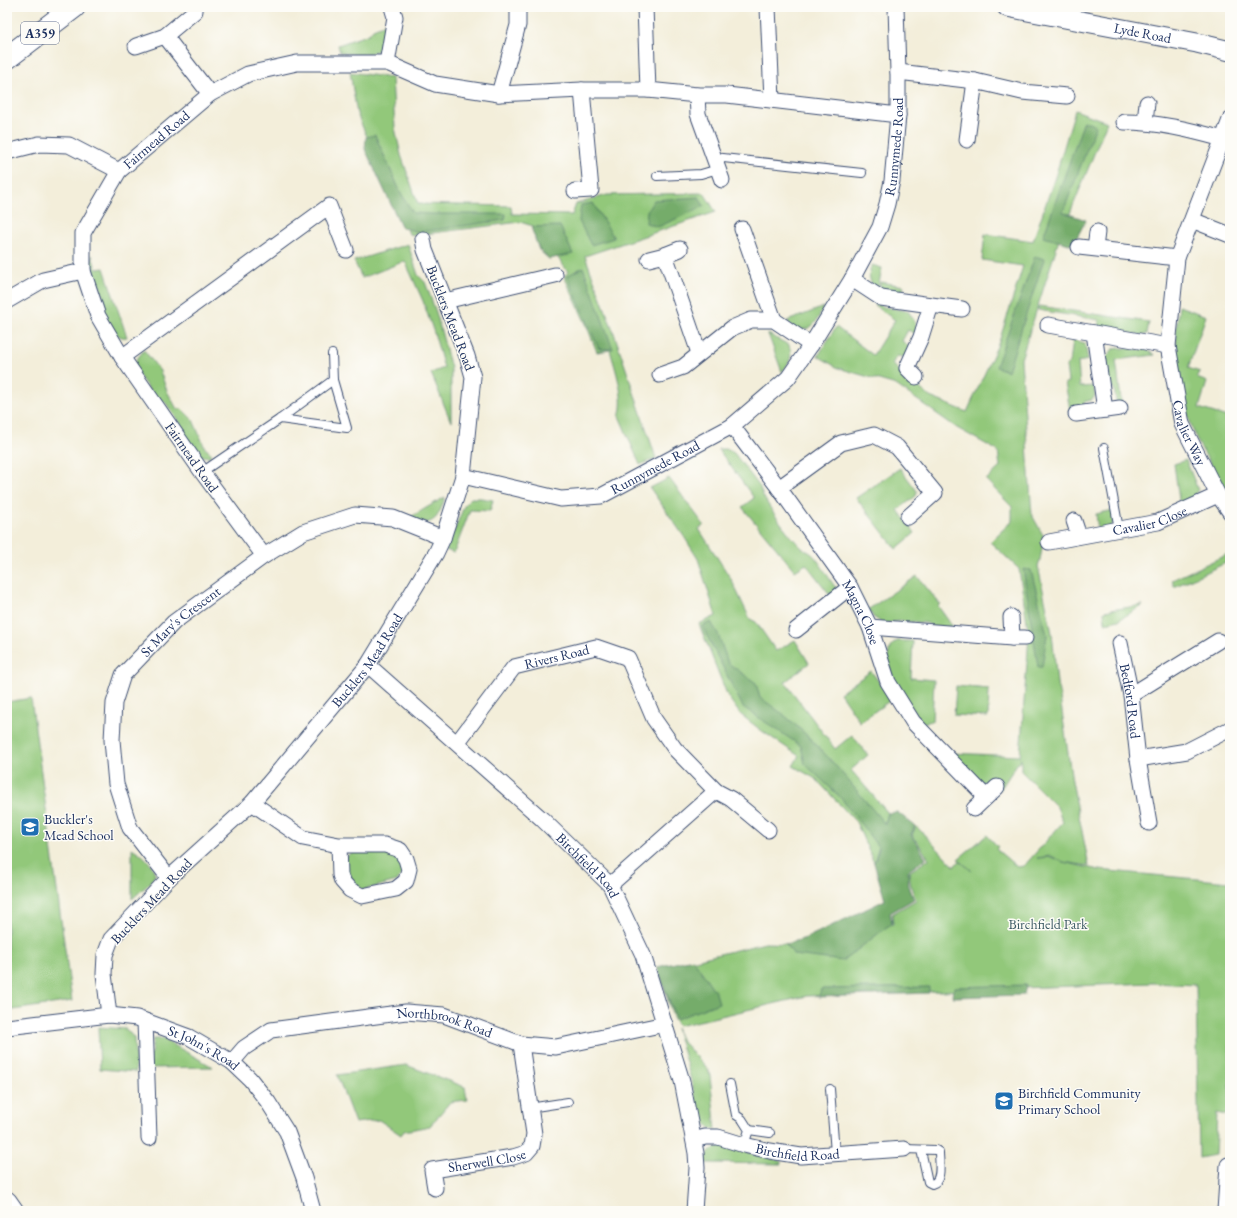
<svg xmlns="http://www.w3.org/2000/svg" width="1237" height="1218" viewBox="0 0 1237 1218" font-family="'EB Garamond',serif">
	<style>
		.green { fill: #92c87a; stroke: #567c6c }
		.forest { fill: #75ac6a; stroke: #486e64 }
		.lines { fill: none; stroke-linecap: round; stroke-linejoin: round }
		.service-casing { stroke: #3b4c71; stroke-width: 10 }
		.minor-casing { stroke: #3b4c71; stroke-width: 17 }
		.tertiary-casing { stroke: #3b4c71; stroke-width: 21 }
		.primary-casing { stroke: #3b4c71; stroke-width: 24 }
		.service { stroke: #fff; stroke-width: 8 }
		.minor { stroke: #fff; stroke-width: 15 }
		.tertiary { stroke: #fff; stroke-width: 19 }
		.primary { stroke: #fff; stroke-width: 22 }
		.labels { text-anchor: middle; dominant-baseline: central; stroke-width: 3; stroke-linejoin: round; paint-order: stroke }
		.shield { fill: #fdfcf7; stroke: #5f6c8c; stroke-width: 1 }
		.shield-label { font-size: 13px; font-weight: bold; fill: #1b2f5e }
		.street-label { font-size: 14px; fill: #1b2f5e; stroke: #fdfcf7 }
		.poi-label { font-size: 14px; fill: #1b2f5e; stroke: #fdfcf7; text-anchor: start }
		.park-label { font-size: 14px; fill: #3f5d66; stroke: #fdfcf7 }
	</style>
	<rect width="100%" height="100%" fill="#fdfcf7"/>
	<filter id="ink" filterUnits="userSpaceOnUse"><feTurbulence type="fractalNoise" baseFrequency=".025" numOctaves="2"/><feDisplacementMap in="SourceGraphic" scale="8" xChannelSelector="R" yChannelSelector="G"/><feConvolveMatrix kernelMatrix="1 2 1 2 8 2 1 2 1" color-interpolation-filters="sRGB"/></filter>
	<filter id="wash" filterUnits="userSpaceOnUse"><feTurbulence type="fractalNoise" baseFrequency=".012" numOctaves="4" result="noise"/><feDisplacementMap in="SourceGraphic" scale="16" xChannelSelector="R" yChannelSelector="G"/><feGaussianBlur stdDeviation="0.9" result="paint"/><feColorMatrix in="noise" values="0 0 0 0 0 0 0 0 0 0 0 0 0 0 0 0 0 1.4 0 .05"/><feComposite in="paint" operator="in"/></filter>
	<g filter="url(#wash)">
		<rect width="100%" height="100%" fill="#f3eeda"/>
		<g class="green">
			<path d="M385 24V36L381 49C367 56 355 55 340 52L338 45 369 34 373 29Z"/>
			<path d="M350 72 392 78 395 128 401 155 418 204 511 206 512 214 572 215 576 204 607 195 704 193 716 212 585 256 613 330 656 458 640 465 619 416C626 399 615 368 610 350L597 352 586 324 564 276 568 272 536 227 520 222 424 234 422 236 409 234 357 114Z"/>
			<path d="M1075 110 1107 122 1058 243 1021 359 1032 515 1044 537 1040 560 1038 566 1052 633 1057 683 1060 697 1072 781 1089 866 1063 862 1051 856 1037 858 1051 857 1063 862 1099 870 1230 882V1116L1217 1113 1215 1155 1199 1158 1196 985 1153 983 807 996 678 1026 673 1017 658 969 765 943 806 944 870 932 893 924 892 914 916 900 911 887 909 872 929 859 912 835 916 826 954 866 960 861 972 871 958 859 987 835 998 847 996 849 1017 867 1024 866 1063 822 1057 807 1021 771V758L1000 790 989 780 980 783 950 753 1020 756 1029 635 1019 569 990 542 1012 521V507L986 480 1000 467 998 451 957 428 896 385 838 368 818 356 836 327 873 355 895 320 874 305 877 304 884 307 908 311C913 318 918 326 917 335L908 330 902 341 911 348 908 355 903 357 897 356 892 364 930 397 967 412 999 342 1023 266 982 260 985 234 1033 241 1056 174Z"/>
			<polygon points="408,244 418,275 425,282 436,312 451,368 451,422 431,373 444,368 435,336 423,301 405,261 362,278 354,261"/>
			<path d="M92 255 96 269 104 268 127 337C116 340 109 324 104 316 106 297 98 281 90 265Z"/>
			<path d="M872 265 882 268 878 289C869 284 867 274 872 265Z"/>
			<polygon points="881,282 904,286 902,299 879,293"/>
			<polygon points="1039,306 1149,322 1147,334 1142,335 1098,329 1099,320 1038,310"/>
			<polygon points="1179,306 1206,316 1188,368 1200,372 1197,378 1207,382 1199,408 1230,418 1230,497 1197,441 1185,408 1177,366 1176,331"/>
			<path d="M824 307C815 323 815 330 795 330L787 321Z"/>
			<path d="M768 334 789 345C793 358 790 362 782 372Z"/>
			<polygon points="1073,340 1085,343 1088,360 1078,362 1080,387 1094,386 1095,396 1091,400 1084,402 1084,407 1070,410 1065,383 1068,382 1066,366 1070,362"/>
			<polygon points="1121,348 1147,350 1155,355 1116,360 1122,407 1117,407 1114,388 1104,388 1101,364 1113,349"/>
			<path d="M144 350 160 371 167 391 177 409H182L193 420 205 448 212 454 209 457C193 456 189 446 181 434L183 428 165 402 153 395 134 369 136 360Z"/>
			<path d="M718 449H726L734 453 760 487C760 497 791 538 800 546 803 550 809 551 813 555 820 562 829 579 836 588V591L830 595 806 564 795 571 742 507 754 498Z"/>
			<polygon points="1186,460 1198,490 1190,501 1180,507 1174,464"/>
			<polygon points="900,468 917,491 916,496 898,510 915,533 896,549 856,498"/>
			<polygon points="669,478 704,525 699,529 731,579 750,619 756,622 776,651 795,640 809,663 785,682 835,749 852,735 868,755 851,770 888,813 874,863 856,822 816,779 793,766 799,756 762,731 740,714 728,697 699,624 716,616 698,559 683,535 650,488"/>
			<path d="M445 497C438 521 432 528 407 519Z"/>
			<polygon points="471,498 481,498 493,500 490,511 470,510 454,553 446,550 465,504"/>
			<polygon points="1113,510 1114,520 1110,529 1098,531 1096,514"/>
			<polygon points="1230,553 1230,561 1174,587 1172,580"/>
			<polygon points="917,576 940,604 938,606 953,627 933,627 927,623 900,621 887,623 881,622 873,617 869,609"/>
			<polygon points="1143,605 1119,620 1105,623 1104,611"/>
			<path d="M897 641H913L911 678 934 680 932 721 923 723C910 707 889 680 888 658 888 654 889 650 891 646Z"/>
			<polygon points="871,671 892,699 860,722 840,693"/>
			<polygon points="956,686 989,689 988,717 954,715"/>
			<polygon points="31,698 72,1001 7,1011 7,702"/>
			<path d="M132 848C143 855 153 863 155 875L150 883 132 899Z"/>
			<polygon points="354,851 395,852 405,870 397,881 363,890 351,886 344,864 347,856"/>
			<polygon points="98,1027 126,1029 134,1038 136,1072 100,1069"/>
			<polygon points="676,1028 682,1041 708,1069 710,1076 716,1130 710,1128 699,1116 692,1083"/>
			<polygon points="153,1039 163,1039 213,1067 149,1068"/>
			<polygon points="406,1065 465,1087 467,1100 450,1102 430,1126 404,1131 401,1135 379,1120 355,1123 337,1075"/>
			<path d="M722 1145 781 1161V1164L705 1163C707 1151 711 1150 722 1145Z"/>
		</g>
		<g class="forest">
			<polygon points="1084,121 1096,126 1063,212 1086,220 1073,245 1043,237"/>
			<polygon points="375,135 401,193 413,213 431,214 506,214 505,220 420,232 402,228 365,149 366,137"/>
			<polygon points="699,197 704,206 658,227 646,223 647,211 654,200"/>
			<polygon points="593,203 614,238 591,245 579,221 581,205"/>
			<polygon points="560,226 573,254 549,259 539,250 531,227"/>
			<polygon points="1035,256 1044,259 1008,371 996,367"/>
			<polygon points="583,267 613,349 599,349 567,276"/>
			<polygon points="1023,569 1031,570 1047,635 1042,667 1038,667"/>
			<path d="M711 622 718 634 728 663 756 683 760 698C811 730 846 779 885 824L888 813 897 812 915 826 911 835 926 858 908 871 909 889 914 899 890 913 892 923 843 961 794 955 786 944 806 938 885 900 874 863 879 848 841 798 805 764 801 746 743 707 702 626Z"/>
			<polygon points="693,959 716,993 719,1003 676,1019 657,967"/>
			<polygon points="1026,985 1024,995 953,997 954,987"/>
			<polygon points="929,987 929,993 819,997 821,989"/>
		</g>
	</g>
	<g filter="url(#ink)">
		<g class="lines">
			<g class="service-casing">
				<g id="service">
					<polyline points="714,157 862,173"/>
					<polyline points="657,176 701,174 718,169"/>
					<polyline points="280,419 347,428 333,380"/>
					<polyline points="1104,448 1119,529"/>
					<polyline points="202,472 280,419 333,380 332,354"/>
					<polyline points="730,1084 736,1115 742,1119 749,1130 744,1145"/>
					<polyline points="830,1089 835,1153"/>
					<polyline points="529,1108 568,1102"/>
					<polyline points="749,1130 770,1133"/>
					<path d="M904 1149 936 1150 939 1152C939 1162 943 1181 932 1184L928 1182 921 1150"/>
				</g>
			</g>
			<g class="minor-casing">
				<g id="minor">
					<polyline points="645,7 648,90"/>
					<polyline points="768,7 772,100"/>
					<polyline points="165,36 210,94"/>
					<polyline points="136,46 165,36 195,11"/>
					<polyline points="387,63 395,17 392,7"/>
					<polyline points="898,72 975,81 1022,92 1067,96"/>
					<polyline points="499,94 518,25 518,7"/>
					<polyline points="697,95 698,114 722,180"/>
					<path id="s1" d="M1230 120 1177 258 1168 346 1182 424 1218 495 1230 512"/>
					<path d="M1124 122C1158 122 1190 130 1223 139"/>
					<polyline points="1145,122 1147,103"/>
					<polyline points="967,140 975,81"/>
					<polyline points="7,152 39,144 69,145 119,171"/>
					<polyline points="575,191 591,190 582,90"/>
					<polyline points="1192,220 1230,235"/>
					<polyline points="742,229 774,320"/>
					<polyline points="1079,247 1177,258"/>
					<polyline points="1095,248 1097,232"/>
					<polyline points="665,255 680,249"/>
					<polyline points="649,259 665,255 699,353"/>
					<polyline points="852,279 881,298 931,305 921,337 907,368 916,377"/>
					<polyline points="7,301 43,280 83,271"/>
					<polyline points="445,301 555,275"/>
					<polyline points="931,305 962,309"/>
					<polyline points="1048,325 1094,333"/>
					<polyline points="122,357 329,206 346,250"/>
					<polyline points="660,375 683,367 732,328 751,320 774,320 811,345"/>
					<polyline points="1105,410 1094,333 1168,346"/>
					<polyline points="1076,414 1120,408"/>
					<path id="s2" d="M732 426 779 488 850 587 870 627 888 682 913 722 986 797"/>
					<path id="s3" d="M463 476 561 499 601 496 732 426 788 378 811 345 852 279 880 227 887 204 892 181 898 115V72L896 7"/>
					<polyline points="779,488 841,443 874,435 897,447 935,493 908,517"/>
					<polyline points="1074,521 1079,536"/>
					<path id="s4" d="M1049 542 1158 522 1218 495"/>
					<path id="s5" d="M264 556 202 472 122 357 98 316 83 271V233L119 171 210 94 248 74 297 63H387L435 84 499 94 582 90H648L697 95H727L898 115"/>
					<polyline points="1011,617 1012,638 1025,638"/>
					<polyline points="870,627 1012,638"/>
					<polyline points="796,630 850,587"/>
					<path id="s6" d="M1120 643 1131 695 1138 759 1187 751 1230 729"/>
					<path id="s7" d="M368 665 542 819 610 885 643 955 682 1081 696 1153 697 1168 694 1211"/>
					<polyline points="1131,695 1218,641"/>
					<path id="s8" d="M457 743 514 667 596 647 628 658 654 719 675 749 716 791 610 885"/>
					<polyline points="1138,759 1149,823"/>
					<polyline points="716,791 731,799 768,830"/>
					<polyline points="252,803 303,838 339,845 385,845 400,850 406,859 409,869 406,881 396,889 362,896 350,890 342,881 340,875 339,845"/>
					<polyline points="974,809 997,787"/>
					<path id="s9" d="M169 878 130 828 116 784 112 740 114 703 123 675 174 622 264 556 303 532 355 515 393 518 443 538"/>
					<path id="s10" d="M109 1015 104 974 105 955 111 939 169 878 252 803 368 665 436 553 443 538 463 476 473 377 467 356 425 250 423 239"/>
					<polyline points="145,1021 149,1138"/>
					<path id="s11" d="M7 1027 109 1015 137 1018 189 1037 232 1062 250 1079 268 1102 287 1132 304 1178 313 1211"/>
					<path id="s12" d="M232 1062 244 1048 271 1030 406 1012 444 1015 521 1044 556 1047 665 1024"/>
					<path id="s13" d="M694 1140 705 1137H718L744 1145 770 1151 801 1156 904 1149"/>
					<polyline points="1227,1181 1228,1165"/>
					<path id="s14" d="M435 1188 432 1170 513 1157 526 1153 532 1146 534 1134 521 1044"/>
					<polyline points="1225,1211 1227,1181 1230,1181"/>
				</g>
			</g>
			<g class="tertiary-casing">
				<g id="tertiary">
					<path id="s15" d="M1007 7 1197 43 1230 51"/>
					<polyline points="7,1201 14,1211"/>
				</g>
			</g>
			<g class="primary-casing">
				<polyline id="primary" points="7,58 74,7"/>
			</g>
			<use href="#service" class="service"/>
			<use href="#minor" class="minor"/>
			<use href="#tertiary" class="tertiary"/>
			<use href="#primary" class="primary"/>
		</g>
	</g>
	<defs>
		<g id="school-square" transform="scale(1)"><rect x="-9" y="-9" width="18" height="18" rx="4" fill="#1f6fb2" stroke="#fdfcf7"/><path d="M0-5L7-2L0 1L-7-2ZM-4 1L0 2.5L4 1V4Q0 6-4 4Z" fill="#fff"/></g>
	</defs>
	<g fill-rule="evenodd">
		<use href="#school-square" x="30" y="827"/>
		<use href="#school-square" x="1004" y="1101"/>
	</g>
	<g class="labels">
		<rect class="shield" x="21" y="22" width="38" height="22" rx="3"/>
		<g class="shield-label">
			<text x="40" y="33">A359</text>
		</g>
		<g class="street-label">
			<text stroke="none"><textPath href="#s15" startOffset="138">Lyde Road</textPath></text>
			<text stroke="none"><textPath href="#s5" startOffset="498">Fairmead Road</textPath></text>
			<text stroke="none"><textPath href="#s3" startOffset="622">Runnymede Road</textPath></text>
			<text transform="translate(451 318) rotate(69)">Bucklers Mead Road</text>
			<text stroke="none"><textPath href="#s1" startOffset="326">Cavalier Way</textPath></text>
			<text transform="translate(192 457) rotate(55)">Fairmead Road</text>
			<text stroke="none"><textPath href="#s3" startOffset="202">Runnymede Road</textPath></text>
			<text stroke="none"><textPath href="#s4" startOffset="103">Cavalier Close</textPath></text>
			<text stroke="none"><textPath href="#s2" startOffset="227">Magna Close</textPath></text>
			<text stroke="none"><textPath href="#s9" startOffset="299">St Mary's Crescent</textPath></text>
			<text stroke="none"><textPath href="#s8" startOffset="139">Rivers Road</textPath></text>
			<text stroke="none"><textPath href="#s10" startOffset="457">Bucklers Mead Road</textPath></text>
			<text stroke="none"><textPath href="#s6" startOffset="59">Bedford Road</textPath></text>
			<text stroke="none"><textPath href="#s7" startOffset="298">Birchfield Road</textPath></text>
			<text transform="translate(151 901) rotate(-47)">Bucklers Mead Road</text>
			<text stroke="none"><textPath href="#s12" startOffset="227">Northbrook Road</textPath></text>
			<text stroke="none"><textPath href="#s11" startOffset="204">St John's Road</textPath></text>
			<text stroke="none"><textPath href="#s13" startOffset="106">Birchfield Road</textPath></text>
			<text stroke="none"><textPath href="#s14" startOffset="74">Sherwell Close</textPath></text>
		</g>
		<g class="poi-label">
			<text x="44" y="819">Buckler's<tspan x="44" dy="16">Mead School</tspan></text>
			<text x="1018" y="1093">Birchfield Community<tspan x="1018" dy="16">Primary School</tspan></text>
		</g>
		<g class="park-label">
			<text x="1048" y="924">Birchfield Park</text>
		</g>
	</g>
	<rect width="1237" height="1218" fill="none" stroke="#fdfcf7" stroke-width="24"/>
</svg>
